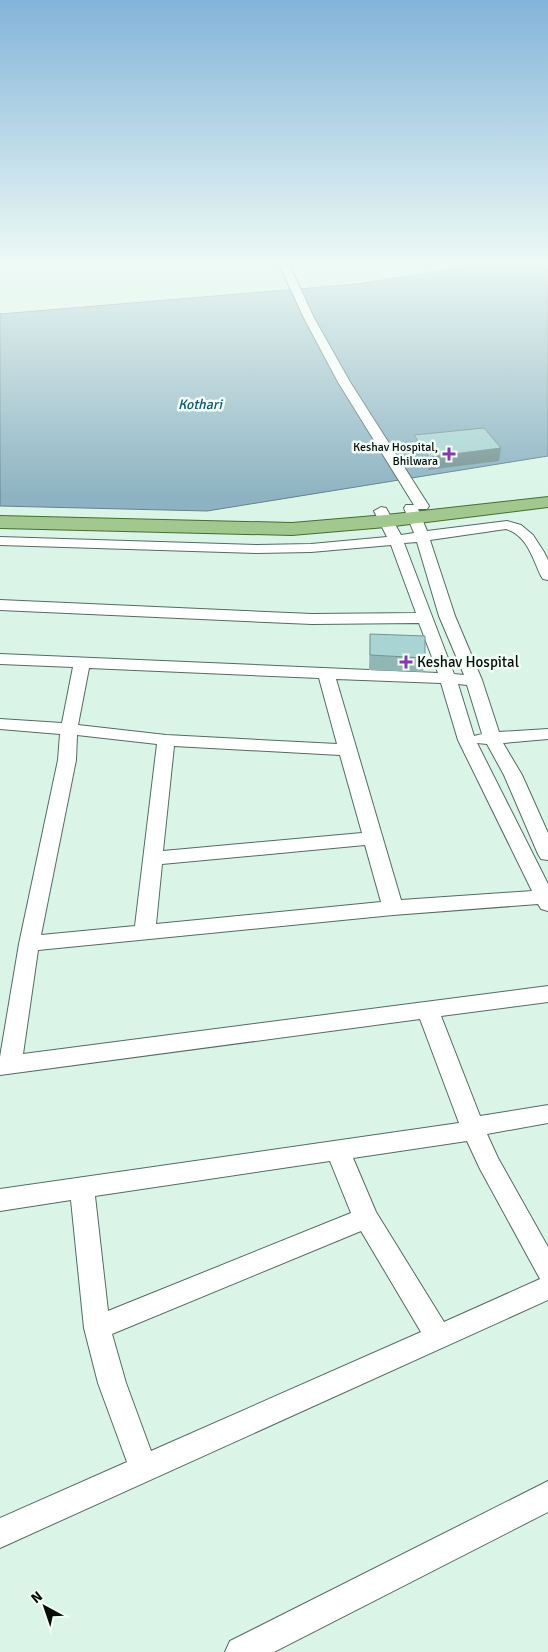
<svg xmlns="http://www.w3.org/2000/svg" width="548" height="1652" viewBox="0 0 548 1652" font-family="Signika,sans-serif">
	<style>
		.water { fill: #8db3c2; stroke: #64828b }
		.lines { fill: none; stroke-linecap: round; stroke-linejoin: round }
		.minor-casing { stroke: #546b61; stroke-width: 2 }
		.major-casing { stroke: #436f31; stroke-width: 2 }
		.minor { fill: #fff; fill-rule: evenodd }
		.major { fill: #a2c890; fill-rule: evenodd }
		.wall { fill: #90b6b5 }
		.shaded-wall { fill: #769494 }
		.building { fill: #a8d4d3; stroke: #769494 }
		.poi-dot { fill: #833aac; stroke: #f3fef9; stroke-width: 2 }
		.labels { text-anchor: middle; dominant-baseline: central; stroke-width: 5; stroke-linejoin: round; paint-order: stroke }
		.far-poi-label { font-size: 12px; fill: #060e0a; stroke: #f3fef9; text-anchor: end }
		.far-water-label { font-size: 14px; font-style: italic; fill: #0e5970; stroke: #f3fef9 }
		.poi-label { font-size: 15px; fill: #060e0a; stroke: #f3fef9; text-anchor: start }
	</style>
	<rect width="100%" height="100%" fill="#daf5e8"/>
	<polygon class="water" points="480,264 548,264 548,456 207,511 0,506 0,314 358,284"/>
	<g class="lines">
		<g class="minor-casing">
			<g id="minor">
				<path d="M279 264H289L314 318 350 382 429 506 427 509H418L427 531 507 521 521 525 533 535 544 552 548 560V580L543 579 541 576C533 559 527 535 506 529L430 540 455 616 482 680 499 732 548 729V739L503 743 522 775 548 833V860L541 859 538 854 504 775 487 744 477 743 548 884V911L541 909 538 904 393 915 38 950 23 1054 548 986V1002L441 1016 480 1116 548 1105V1123L487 1134 498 1158 548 1247V1300L0 1548V1518L127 1462 98 1383 84 1328 71 1200 0 1211V1189L459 1123 420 1019 0 1075V1057L19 944 58 760 60 734 0 729V719L62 723 73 667 0 664V654L438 673 419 623 312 624 0 610V600L312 614 416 613 391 545 311 552 257 553 0 545V537L257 545 311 544 387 537 374 511 381 507 386 508 401 535 414 533 404 508 406 505H414L338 382 304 318ZM417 542 439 616 464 675 454 674 404 543ZM89 668 319 678 337 744 166 735 78 725ZM336 679 441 683 458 740 532 891 401 900ZM458 684 467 685 482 734 474 736ZM77 735 157 744 135 926 41 935 76 760ZM174 746 340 755 362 833 163 851ZM365 845 381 902 156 924 162 864ZM467 1141 480 1169 540 1279 444 1322 376 1212 353 1158ZM330 1161 351 1213 108 1311 95 1196ZM361 1231 421 1332 151 1451 126 1383 112 1334Z"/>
				<polygon points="548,1481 548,1512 274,1652 225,1652 230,1641"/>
			</g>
		</g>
		<g class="major-casing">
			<polygon id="major" points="548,497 548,507 386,527 292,535 0,528 0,516 292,523 386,515"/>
		</g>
		<use href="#minor" class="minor"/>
		<use href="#major" class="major"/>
	</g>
	<g class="wall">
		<polygon points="414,435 501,448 499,461 428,470 413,448"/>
		<polygon points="370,634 425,658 423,672 369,670"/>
	</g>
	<polygon class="shaded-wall" points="501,448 499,461 428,470 429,457"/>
	<g class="building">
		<polygon points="484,428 501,448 429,457 414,435"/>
		<polygon points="370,634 425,636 425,658 370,655"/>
	</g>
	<linearGradient id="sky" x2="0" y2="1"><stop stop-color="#83b4d9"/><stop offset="0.53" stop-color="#eefaf5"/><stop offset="1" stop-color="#eefaf5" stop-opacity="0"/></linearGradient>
	<rect width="548" height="496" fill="url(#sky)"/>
	<g class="poi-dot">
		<path d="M446.5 446.5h5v5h5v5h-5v5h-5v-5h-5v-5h5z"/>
		<path d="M403.5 654.5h5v5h5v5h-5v5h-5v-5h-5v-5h5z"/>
	</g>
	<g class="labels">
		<g class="far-poi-label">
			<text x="438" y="447">Keshav Hospital,<tspan x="438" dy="14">Bhilwara</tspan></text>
		</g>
		<g class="far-water-label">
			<text x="200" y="404">Kothari</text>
		</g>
		<g class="poi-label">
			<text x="417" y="662">Keshav Hospital</text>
		</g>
	</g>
	<g transform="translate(45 1607) rotate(320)" stroke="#f3fef9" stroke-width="4" paint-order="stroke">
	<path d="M0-4L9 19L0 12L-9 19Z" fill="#060e0a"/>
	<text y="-8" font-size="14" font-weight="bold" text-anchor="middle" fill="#060e0a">N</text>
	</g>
</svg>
